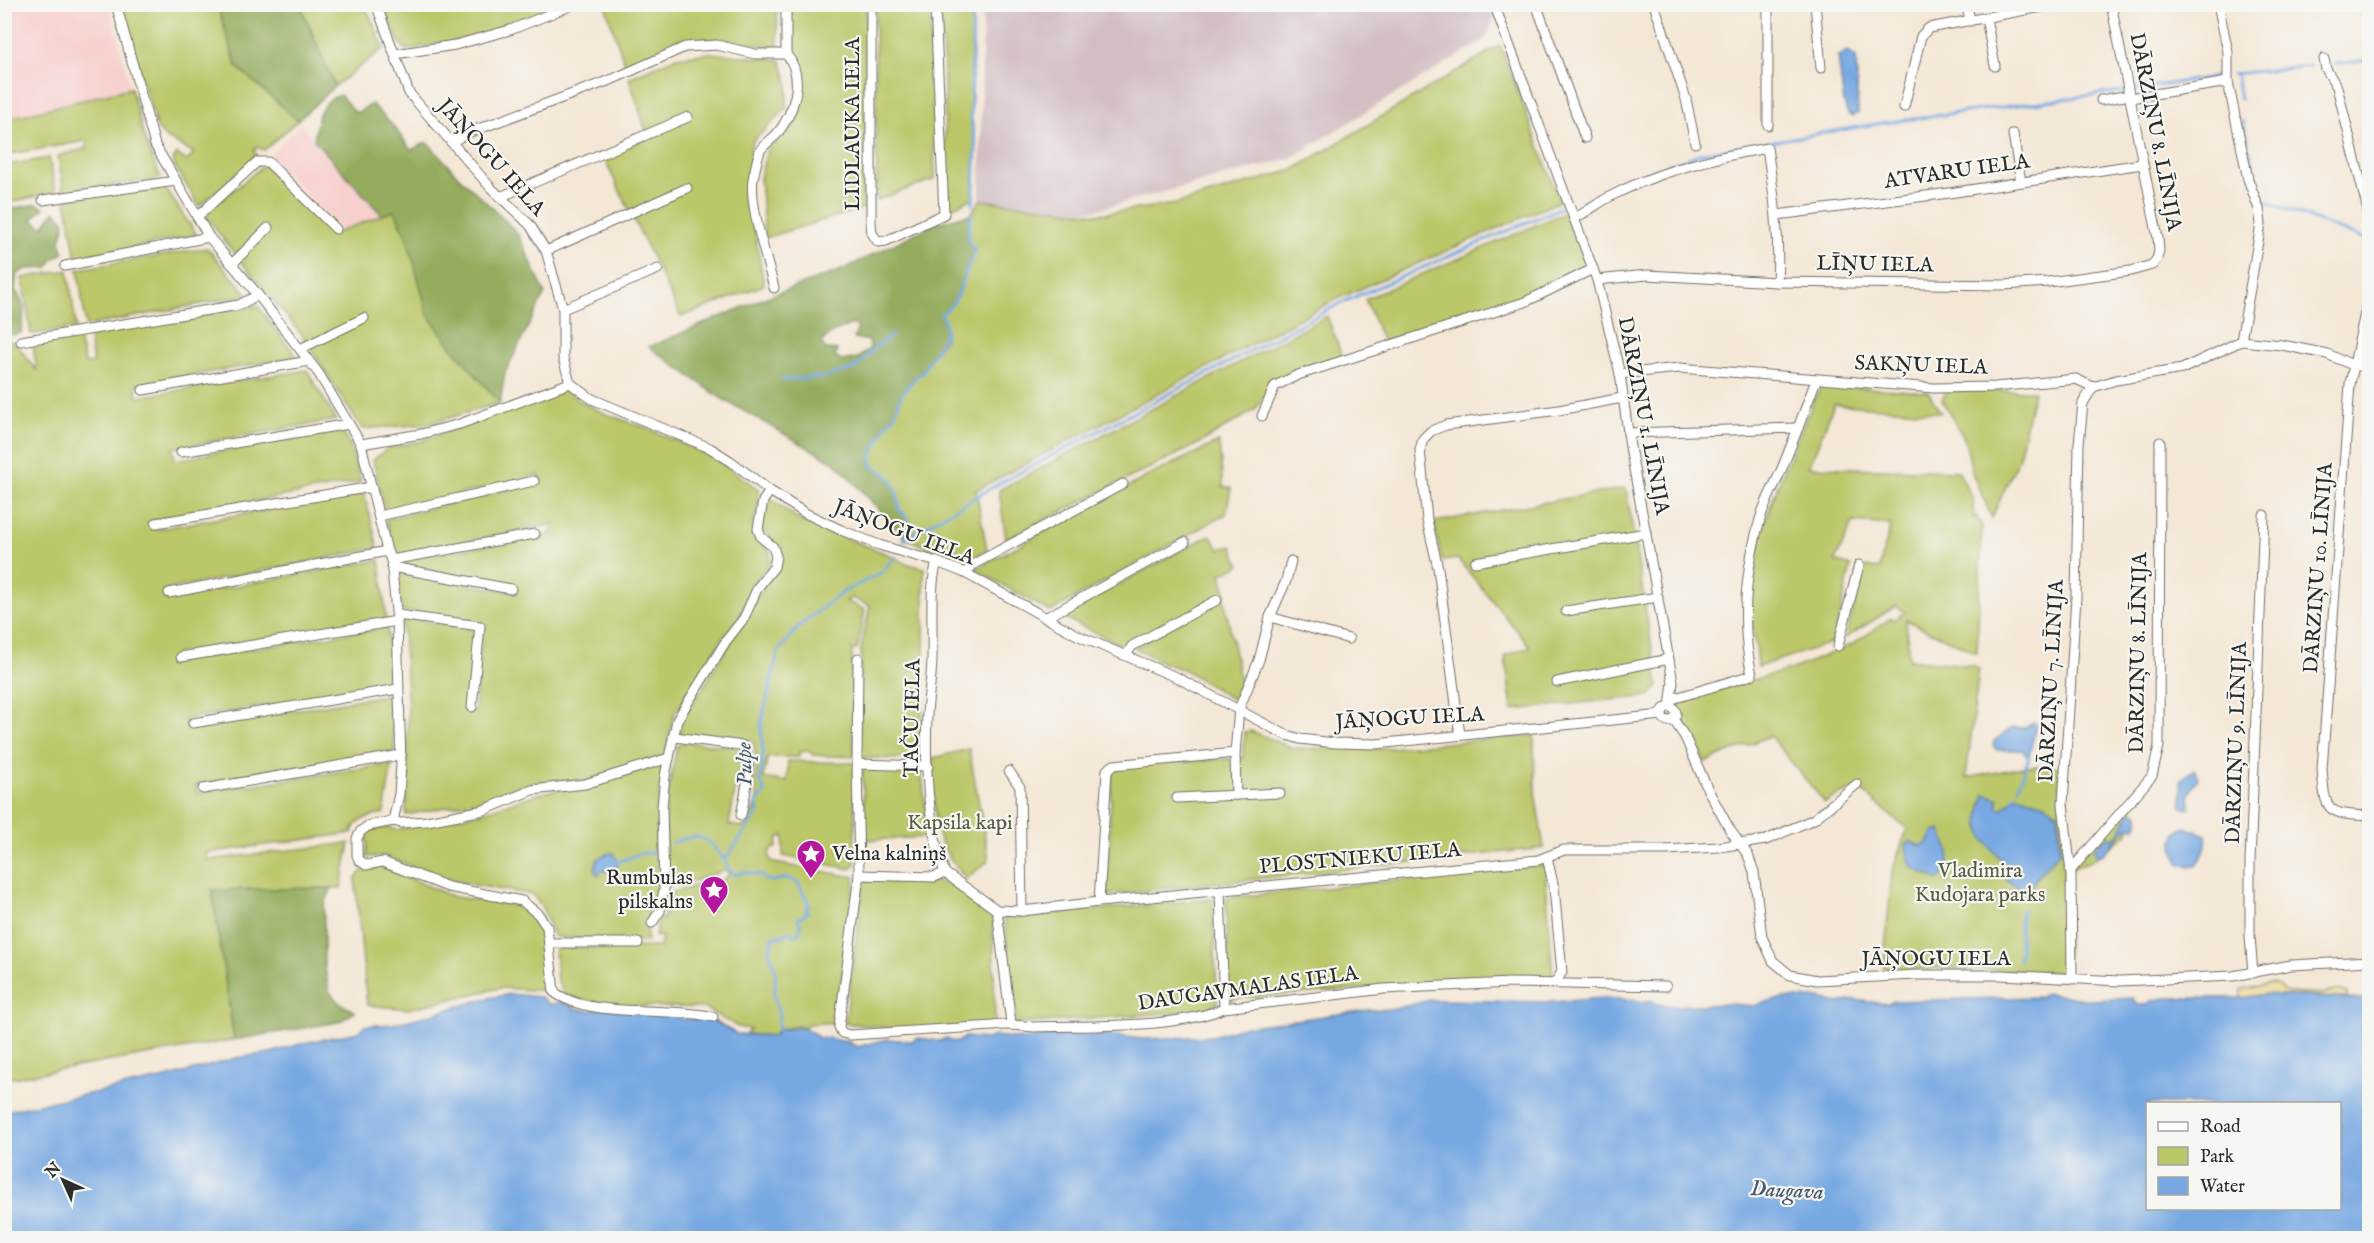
<svg xmlns="http://www.w3.org/2000/svg" width="2374" height="1243" viewBox="0 0 2374 1243" font-family="'IM FELL English',serif">
	<style>
		.built { fill: #f7d0cd }
		.industrial { fill: #d2bec3 }
		.green { fill: #bbc769; stroke: #73794a; stroke-width: 1.5 }
		.forest { fill: #94ac5d; stroke: #606c44; stroke-width: 1.5; fill-rule: evenodd }
		.sand { fill: #eeda9e; stroke: #8c8264; stroke-width: 1.5 }
		.water { fill: #77a8e2; stroke: #516a86; stroke-width: 1.5; fill-rule: evenodd }
		.lines { fill: none; stroke-linecap: round; stroke-linejoin: round }
		.stream { stroke: #77a8e2; stroke-width: 3 }
		.street-casing { stroke: #716d66; stroke-width: 11 }
		.street { stroke: #fff; stroke-width: 9 }
		.labels { text-anchor: middle; dominant-baseline: central; stroke-width: 4.5; stroke-linejoin: round; paint-order: stroke }
		.street-label { font-size: 21px; fill: #2b2b2b; stroke: #f6f6f2 }
		.park-label { font-size: 21px; fill: #565a3e; stroke: #f6f6f2 }
		.poi-label { font-size: 21px; fill: #2b2b2b; stroke: #f6f6f2; text-anchor: start }
		.water-label { font-size: 22px; font-style: italic; fill: #46576b; stroke: #f6f6f2 }
	</style>
	<rect width="100%" height="100%" fill="#f6f6f2"/>
	<filter id="ink" filterUnits="userSpaceOnUse"><feTurbulence type="fractalNoise" baseFrequency=".0167" numOctaves="2"/><feDisplacementMap in="SourceGraphic" scale="12" xChannelSelector="R" yChannelSelector="G"/><feConvolveMatrix kernelMatrix="1 2 1 2 8 2 1 2 1" color-interpolation-filters="sRGB"/></filter>
	<filter id="wash" filterUnits="userSpaceOnUse"><feTurbulence type="fractalNoise" baseFrequency=".008" numOctaves="4" result="noise"/><feDisplacementMap in="SourceGraphic" scale="24" xChannelSelector="R" yChannelSelector="G"/><feGaussianBlur stdDeviation="1.35" result="paint"/><feColorMatrix in="noise" values="0 0 0 0 0 0 0 0 0 0 0 0 0 0 0 0 0 1.4 0 .05"/><feComposite in="paint" operator="in"/></filter>
	<g filter="url(#wash)">
		<rect width="100%" height="100%" fill="#f4e7d5"/>
		<g class="built">
			<polygon points="4,5 109,5 131,88 5,120"/>
			<polygon points="300,124 382,215 342,231 269,156"/>
		</g>
		<polygon class="industrial" points="1488,4 1494,18 1486,39 1289,159 1095,210 1032,211 980,200 983,5"/>
		<g class="green">
			<polygon points="119,5 217,5 237,67 298,120 264,150 257,147 254,151 257,155 252,162 199,206 172,161 177,154 187,161 194,153 165,137 157,128"/>
			<polygon points="300,5 365,5 384,48 335,86"/>
			<polygon points="382,5 566,5 506,28 461,40 406,50 398,40"/>
			<polygon points="605,5 777,5 778,47 704,39 672,46 625,65"/>
			<polygon points="789,5 866,5 864,208 765,238 760,177 767,150 785,133 800,105 798,64 790,44"/>
			<polygon points="875,5 930,5 935,179 877,200"/>
			<polygon points="939,5 973,5 971,118 976,147 974,198 953,207 946,208 944,66"/>
			<path d="M1500 45 1560 201 1337 299 976 490 987 550 964 563 905 538 912 527 908 519 899 509C899 495 896 483 884 473 881 470 876 469 872 466L871 456 887 424 894 417 902 394 916 377 923 373 925 365 945 339 941 314C964 299 966 270 972 245L968 242 971 214 980 200 1098 214 1176 204 1293 170Z"/>
			<polygon points="711,53 781,60 788,84 786,109 752,142 747,188 764,285 681,317 604,158 648,137 629,78 677,57"/>
			<polygon points="131,88 145,140 161,179 64,192 58,156 87,148 87,141 9,154 10,124 6,119"/>
			<polygon points="49,158 56,192 7,203 8,165"/>
			<polygon points="264,165 336,233 395,210 451,346 500,403 428,424 362,429 302,335 229,247 205,214"/>
			<polygon points="165,188 197,235 76,259 66,199"/>
			<polygon points="1564,213 1587,265 1524,297 1383,342 1365,299"/>
			<polygon points="207,248 248,295 86,326 78,269"/>
			<polygon points="68,270 76,328 31,334 22,278"/>
			<path d="M257 305 297 357 136 385 137 397 307 370 336 420 173 448 175 460 342 430 350 446 361 482 151 520 152 530 364 493 378 548 163 590 164 599 380 560 386 619 176 654V661L387 627 391 686 186 719 187 728 392 694 394 749 393 753 196 785 197 793 392 764 384 813C371 817 355 818 352 833L206 853 208 860 350 843 341 888 212 890 234 1040 5 1079 4 337 18 346 37 371 33 345 78 335 85 364 93 363 89 335Z"/>
			<polygon points="1327,316 1343,358 1301,370 1272,383 1255,410 1198,444 1006,539 999,490"/>
			<path d="M1821 385 1928 392 1941 413 1834 404 1809 467 1958 471 1973 499V518L1976 515 1982 526 1977 653 1906 620 1909 659 1975 666V668L1979 669 1966 778 2029 766 2060 767C2058 833 2069 898 2067 964L2066 969 2059 972 1939 968 1883 972 1892 872 1907 829 1859 788 1838 795 1825 803 1770 736 1705 762 1680 715 1678 702 1691 697 1793 669 1853 644 1891 618 1893 620 1905 612 1896 606 1845 638 1865 567 1879 569 1891 525 1853 522 1835 561 1851 566 1834 642 1758 667C1758 647 1751 628 1750 608 1750 599 1752 589 1753 580 1761 511 1794 448 1821 385Z"/>
			<polygon points="567,389 577,400 606,414 649,429 715,458 758,489 759,502 752,527 770,552 771,563 753,583 738,620 723,637 694,686 674,714 665,755 588,780 541,782 515,787 477,801 406,815 408,706 402,617 474,630 469,711 475,710 483,623 402,611 396,572 517,593 517,588 396,565 395,561 550,535 554,524 394,556 386,519 542,482 539,475 385,512 373,460 388,448 418,442"/>
			<polygon points="1947,390 2034,391 2019,457 1992,518 1973,475 1965,440 1942,400"/>
			<polygon points="1219,442 1223,487 1231,488 1226,514 1050,612 975,569 1154,473"/>
			<polygon points="1626,488 1658,686 1649,696 1512,710 1505,656 1530,647 1458,559 1442,561 1434,522"/>
			<path d="M768 501H774L801 521 890 555 905 563 924 568V667L920 759 860 758 861 648 870 606 852 598 846 601 865 610 857 649 852 650 854 757 813 755 809 751 799 752V757H768L763 778 787 782 788 761 854 763 855 865 851 869 783 856 784 835 778 838 777 847 770 850 769 858 774 863 855 877 836 1022 808 1024 804 1028 797 1026 778 1030 774 1036 745 1034 750 1029 738 1027 704 1008 607 1005 565 995 557 980 555 948 660 947 662 937 655 936 659 918 664 919 668 893 724 879 729 874 726 870 693 881 669 885 665 845 666 804 677 746 686 742 742 748 729 825 743 827C749 818 756 808 757 796 757 792 754 787 755 782 756 767 758 755 752 740L679 735C681 713 695 702 706 683 729 643 751 603 779 566L777 548 761 527Z"/>
			<polygon points="1210,535 1219,549 1232,546 1240,565 1221,574 1226,594 1123,646 1060,616"/>
			<polygon points="1224,598 1242,691 1232,699 1185,670 1163,663 1134,647"/>
			<polygon points="1251,731 1292,748 1379,749 1534,735 1535,792 1544,848 1107,895 1112,774 1117,765 1243,758 1245,732"/>
			<path d="M969 749 989 860 966 879C956 866 943 851 938 834 934 818 932 775 933 758Z"/>
			<path d="M664 764 657 809 658 892 655 905 648 908 647 942 554 937 543 909 533 895C500 889 465 885 433 875 407 867 398 854 367 857V831L390 827 396 830 476 814 538 794Z"/>
			<polygon points="921,768 929,837 866,840 862,769"/>
			<polygon points="2135,793 2128,834 2091,861 2071,868"/>
			<polygon points="1545,865 1553,978 1402,984 1352,990 1237,998 1228,1001 1226,898"/>
			<polygon points="381,866 454,897 519,906 535,921 542,938 549,991 500,988 408,1009 367,1005 355,879 364,869"/>
			<polygon points="870,880 954,883 993,917 995,1025 913,1031 845,1023 864,881"/>
			<polygon points="1213,899 1217,1004 1196,1011 1016,1024 1004,918"/>
		</g>
		<g class="forest">
			<polygon points="217,5 300,5 335,86 298,120 237,67"/>
			<path d="M340 95 356 113 372 104 395 128 411 150 427 142 458 176 501 216 519 236 545 293 505 373 500 403 451 346 428 315 407 238 395 211 382 215 314 140C317 119 318 102 340 95Z"/>
			<path d="M4 199 8 209 37 204 44 208 32 219 43 227 55 211 65 222 60 242 64 253 53 259 48 268 26 269 17 274 15 290C27 306 24 314 21 333L11 335 4 332Z"/>
			<path d="M971 214 968 241 976 251C961 272 964 299 941 314 955 341 929 350 923 373L916 377 902 394 894 417 887 424 871 455 872 466C876 469 881 470 884 473 896 483 898 495 899 509L908 519 912 527 905 538 837 464 721 398 649 347 767 297 842 270 936 223ZM853 324 858 328 854 338 869 341 870 348 858 358 842 361 835 357 837 350 826 349 821 343C830 331 841 329 853 324Z"/>
			<polygon points="332,888 324,905 324,963 329,991 338,1002 355,1012 339,1022 234,1040 212,890"/>
		</g>
		<path class="sand" d="M2271 984 2278 986 2285 992C2296 993 2309 995 2320 994 2333 993 2330 986 2348 993L2347 998H2241V990Z"/>
		<g class="water">
			<polygon points="1847,51 1856,58 1858,114 1853,114 1853,117 1848,114 1844,103 1838,57"/>
			<polygon points="2034,722 2036,725 2029,757 2022,750 1997,750 1993,746 1994,741 2013,727 2025,728"/>
			<polygon points="2194,769 2198,778 2189,793 2190,807 2188,809 2182,807 2181,780"/>
			<path d="M1985 794 1999 799 1997 805 2002 809 2018 795 2045 804 2058 813 2060 852 2039 874 2026 895 2021 888 2015 886 2007 880 2005 871 2007 866C1983 839 1971 833 1985 794Z"/>
			<polygon points="2133,812 2139,814 2139,822 2135,828 2128,827 2102,855 2097,855 2093,849 2109,836 2114,838 2119,834 2129,813"/>
			<path d="M2185 827 2206 835C2208 845 2203 859 2195 866L2181 865C2172 852 2168 836 2185 827Z"/>
			<path d="M1941 830 1949 851 1948 872 1937 880C1917 865 1912 880 1906 846L1910 841 1920 846 1928 843 1934 832Z"/>
			<path d="M614 853 618 862 617 871H601L599 876 595 872C595 858 601 854 614 853Z"/>
			<path d="M2046 993 2091 1000 2133 998 2138 1005H2146L2153 1000 2166 998H2241L2266 994 2369 1000V1238H5V1111L166 1078 236 1058 270 1053 304 1043 358 1032 364 1026 393 1024 422 1017 484 999 510 994 541 997 550 1005 558 1002 572 1005 573 1008 591 1011 596 1008 671 1014C677 1019 694 1021 701 1017L710 1019 737 1034 774 1036 778 1030C798 1030 800 1021 819 1038 828 1035 838 1043 847 1041L857 1047 887 1039 912 1041 917 1038 940 1041 946 1038C953 1043 959 1043 965 1037L987 1039 995 1036 1023 1039 1053 1035H1107L1144 1039 1194 1037 1213 1036 1243 1027 1368 1010 1395 1009 1430 1000 1553 1002 1603 998 1635 1000 1643 1002 1651 1000 1657 1004 1673 1006 1730 1004 1755 1006 1762 1003 1785 998H1821L1837 1003 1855 1000 1887 1004 1894 1001 2040 997ZM2148 1104H2340V1208H2148Z"/>
		</g>
		<g class="lines">
			<g class="stream">
				<polyline points="973,4 971,118 976,147 973,205"/>
				<polyline points="2335,64 2370,60"/>
				<polyline points="2233,74 2311,66"/>
				<polyline points="2236,74 2240,99"/>
				<polyline points="2136,89 2221,76"/>
				<polyline points="2243,121 2248,142"/>
				<polyline points="2250,151 2254,172"/>
				<polyline points="2257,183 2263,198 2270,203 2370,241"/>
				<polyline points="1582,202 1660,168 1703,153 1883,123 2123,91"/>
				<polyline points="782,380 825,377 856,368 876,347 892,335"/>
				<path d="M906 536 912 527 908 519 899 509C899 495 896 483 884 473 881 470 876 469 872 466L871 456 887 424 894 417 902 394 916 377 923 373C929 351 956 339 941 314 966 298 960 273 976 251L968 242 971 214"/>
				<polyline points="904,541 905,538 998,484 1341,303 1560,208"/>
				<polyline points="2019,787 2029,757"/>
				<polyline points="2013,798 2015,795"/>
				<path d="M672 843C704 831 704 837 725 860"/>
				<polyline points="618,862 642,853 656,853"/>
				<path d="M2019 960C2023 942 2016 926 2023 910"/>
				<polyline points="778,1030 779,1014 774,996 776,975 769,949 773,942 772,938 777,935 779,938 789,931 793,935 799,932 801,926 798,919 808,912 806,910 809,905 798,883 788,878 772,881 766,880 762,875 744,872 734,875 728,868 725,860 758,813 756,803 765,793 760,779 763,756 761,724 778,652 799,626 843,592 881,573 895,557"/>
			</g>
		</g>
	</g>
	<g filter="url(#ink)">
		<g class="lines">
			<g class="street-casing">
				<g id="street">
					<polyline points="116,4 155,145 209,237 258,295 319,374 361,444 387,551 391,560 397,621 401,765 399,794 393,821"/>
					<polyline points="376,4 409,93 491,188 530,225 546,251 563,309 563,358 570,383 592,399 710,448 732,462 770,491 805,513 841,530 879,545 937,562 965,573 1079,636 1178,678 1284,734 1300,739 1335,743 1376,744 1662,715"/>
					<polyline points="871,4 871,223 872,233 878,242 886,241 944,214 935,4"/>
					<polyline points="1494,4 1597,280 1620,374 1630,447 1673,682 1670,707"/>
					<polyline points="1536,4 1585,138"/>
					<polyline points="1654,4 1686,99 1695,143"/>
					<polyline points="1768,4 1768,125"/>
					<polyline points="1815,4 1821,68"/>
					<polyline points="1967,4 1970,21"/>
					<polyline points="2218,4 2228,52 2228,82 2248,179 2259,209 2261,224 2241,341"/>
					<polyline points="1986,18 1995,66"/>
					<polyline points="395,54 455,45 510,30 575,4"/>
					<polyline points="2324,59 2326,69 2337,87 2370,219"/>
					<polyline points="2130,98 2228,82"/>
					<polyline points="2101,100 2130,95"/>
					<polyline points="1904,107 1921,36 1929,28 2058,4"/>
					<polyline points="2013,134 2021,182"/>
					<polyline points="451,142 470,132 613,79 685,47 717,45 755,54 786,54"/>
					<polyline points="500,197 688,117"/>
					<polyline points="43,200 176,181"/>
					<polyline points="1777,215 1949,193 2142,164"/>
					<polyline points="197,217 257,162 268,162 336,229"/>
					<path d="M1575 218C1587 212 1598 203 1611 196 1659 171 1714 157 1767 148 1774 193 1780 236 1777 282"/>
					<polyline points="546,251 687,188"/>
					<polyline points="232,264 268,228"/>
					<polyline points="65,266 209,237"/>
					<polyline points="1597,280 1647,275 1777,282 2004,285 2048,282 2131,271 2152,265 2157,259 2159,251 2158,238 2111,4"/>
					<path d="M774 288C767 259 749 206 753 179 755 170 757 159 760 151 763 145 771 140 776 135 794 114 806 77 786 54V4"/>
					<path d="M2370 289 2350 384 2322 769C2325 812 2326 814 2370 816"/>
					<polyline points="563,309 658,269"/>
					<polyline points="21,341 239,305 258,295"/>
					<polyline points="300,349 364,318"/>
					<polyline points="1620,374 1679,368 1934,388 1995,387 2076,379 2093,387 2116,380 2182,369 2241,341 2282,345 2327,354 2355,366 2370,366"/>
					<polyline points="143,390 309,361"/>
					<polyline points="1262,416 1275,386 1298,375 1525,302 1593,269"/>
					<polyline points="1628,433 1798,428"/>
					<polyline points="361,444 421,434 460,424 570,383"/>
					<polyline points="181,452 349,424"/>
					<polyline points="379,516 534,481"/>
					<polyline points="156,523 372,487"/>
					<polyline points="391,560 535,534"/>
					<path d="M937 562C929 586 933 631 932 658 932 677 928 695 927 714 925 765 927 825 945 873"/>
					<polyline points="1475,562 1646,533"/>
					<polyline points="392,567 511,589"/>
					<polyline points="965,573 974,564 1123,484"/>
					<polyline points="169,593 387,551"/>
					<polyline points="1566,611 1658,597"/>
					<polyline points="397,615 480,626 472,707"/>
					<polyline points="1270,617 1349,639"/>
					<polyline points="1045,618 1185,542"/>
					<polyline points="1838,646 1859,565"/>
					<polyline points="1126,655 1132,646 1217,600"/>
					<polyline points="181,657 397,621"/>
					<path d="M858 658 857 764 859 875 839 1027 842 1033 850 1035 993 1026C1009 1023 1018 1026 1034 1027 1087 1025 1178 1029 1224 1008L1384 989 1423 987 1511 983 1666 986"/>
					<polyline points="1557,682 1669,659"/>
					<path d="M1672 699 1752 675C1740 623 1746 567 1761 516 1767 497 1778 480 1785 461 1796 434 1806 407 1816 380"/>
					<circle cx="1669" cy="714" r="7"/>
					<polyline points="1673,719 1685,737 1708,790 1730,830 1748,855 1754,872 1762,937 1773,961 1790,975 1817,980 1916,975 2001,975 2120,981 2233,976 2291,965 2370,961"/>
					<polyline points="193,723 398,689"/>
					<polyline points="1460,735 1438,568 1427,520 1420,450 1423,439 1431,431 1446,425 1559,410 1622,398"/>
					<path d="M675 737 743 746C755 757 744 799 741 815"/>
					<path d="M669 758 585 784 532 790 484 810 427 821 401 823 393 821 368 826 361 831 357 838V855L359 860 366 865 383 862 448 887 522 901 538 914 547 927 554 992C590 1019 668 1006 713 1017"/>
					<polyline points="857,764 928,766"/>
					<polyline points="1009,771 1020,787 1022,911"/>
					<polyline points="203,789 401,755"/>
					<polyline points="1236,795 1235,753 1239,709 1259,660 1270,617 1286,581 1291,561"/>
					<polyline points="1177,798 1280,793"/>
					<polyline points="1547,857 1554,888 1562,972 1555,983"/>
					<polyline points="2070,871 2152,776 2159,746 2160,442"/>
					<polyline points="859,875 934,877 945,873 997,910 1022,911 1099,902 1538,860 1564,850 1665,850 1719,847 1766,840 1814,819 1857,784"/>
					<polyline points="1220,890 1224,1008"/>
					<polyline points="1099,902 1107,770 1114,765 1235,753"/>
					<polyline points="997,910 1011,1023"/>
					<polyline points="652,923 660,911 664,889 662,807 665,776 677,720 726,641 744,618 758,587 774,567 776,556 773,547 761,537 758,529 763,501 770,491"/>
					<polyline points="550,943 638,943"/>
					<polyline points="2253,973 2250,937 2250,863 2264,515"/>
					<polyline points="2072,979 2071,873 2063,804 2076,597 2079,444 2083,403 2093,387"/>
				</g>
			</g>
			<use href="#street" class="street"/>
		</g>
	</g>
	<defs>
		<g id="sight-pin" transform="scale(1.5)"><path d="M0 17L-7.5 6A9.5 9.5 0 1 1 7.5 6Z" fill="#b5179e" stroke="#f6f6f2"/><path d="M0-6L1.8-2.2L6-1.7L2.9 1.2L3.7 5.4L0 3.3L-3.7 5.4L-2.9 1.2L-6-1.7L-1.8-2.2Z" fill="#fff"/></g>
	</defs>
	<g fill-rule="evenodd">
		<use href="#sight-pin" x="811" y="854"/>
		<use href="#sight-pin" x="714" y="890"/>
	</g>
	<g class="labels">
		<g class="street-label">
			<text transform="translate(853 124) rotate(-90)">LIDLAUKA IELA</text>
			<text transform="translate(2155 132) rotate(79)">DĀRZIŅU 8. LĪNIJA</text>
			<text transform="translate(491 158) rotate(48)">JĀŅOGU IELA</text>
			<text transform="translate(1957 172) rotate(-8)">ATVARU IELA</text>
			<text transform="translate(1875 265) rotate(1)">LĪŅU IELA</text>
			<text transform="translate(1921 366) rotate(2)">SAKŅU IELA</text>
			<text transform="translate(1643 416) rotate(79)">DĀRZIŅU 1. LĪNIJA</text>
			<text transform="translate(904 533) rotate(21)">JĀŅOGU IELA</text>
			<text transform="translate(2319 568) rotate(-86)">DĀRZIŅU 10. LĪNIJA</text>
			<text transform="translate(2139 653) rotate(-89)">DĀRZIŅU 8. LĪNIJA</text>
			<text transform="translate(2052 681) rotate(-87)">DĀRZIŅU 7. LĪNIJA</text>
			<text transform="translate(913 718) rotate(-89)">TAČU IELA</text>
			<text transform="translate(1410 719) rotate(-3)">JĀŅOGU IELA</text>
			<text transform="translate(2237 743) rotate(-88)">DĀRZIŅU 9. LĪNIJA</text>
			<text transform="translate(1360 859) rotate(-5)">PLOSTNIEKU IELA</text>
			<text x="1936" y="959">JĀŅOGU IELA</text>
			<text transform="translate(1248 989) rotate(-8)">DAUGAVMALAS IELA</text>
		</g>
		<g class="park-label">
			<text x="960" y="823">Kapsila kapi</text>
			<text x="1980" y="871">Vladimira<tspan x="1980" dy="24">Kudojara parks</tspan></text>
		</g>
		<g class="poi-label">
			<text x="832" y="854">Velna kalniņš</text>
			<text x="693" y="878" text-anchor="end">Rumbulas<tspan x="693" dy="24">pilskalns</tspan></text>
		</g>
		<g class="water-label">
			<text transform="translate(745 764) rotate(-91)">Pulpe</text>
			<text transform="translate(1787 1191) rotate(3)">Daugava</text>
		</g>
	</g>
	<rect width="2374" height="1243" fill="none" stroke="#f6f6f2" stroke-width="24"/>
	<rect x="2146" y="1102" width="195" height="108" fill="#f6f6f2" stroke="#a5a5a2" stroke-width="1.5"/>
	<rect x="2158" y="1122" width="30" height="9" fill="#ffffff" stroke="#a5a5a2" stroke-width="1.5"/>
	<text x="2200" y="1132" font-size="18" fill="#2b2b2b">Road</text>
	<rect x="2158" y="1147" width="30" height="18" fill="#bbc769" stroke="#a5a5a2" stroke-width="1.5"/>
	<text x="2200" y="1162" font-size="18" fill="#2b2b2b">Park</text>
	<rect x="2158" y="1177" width="30" height="18" fill="#77a8e2" stroke="#a5a5a2" stroke-width="1.5"/>
	<text x="2200" y="1192" font-size="18" fill="#2b2b2b">Water</text>
	<g transform="translate(63 1180) rotate(315)" stroke="#f6f6f2" stroke-width="4.5" paint-order="stroke">
	<path d="M0-4.5L10 22L0 15L-10 22Z" fill="#2b2b2b"/>
	<text y="-9" font-size="16" font-weight="bold" text-anchor="middle" fill="#2b2b2b">N</text>
	</g>
</svg>
